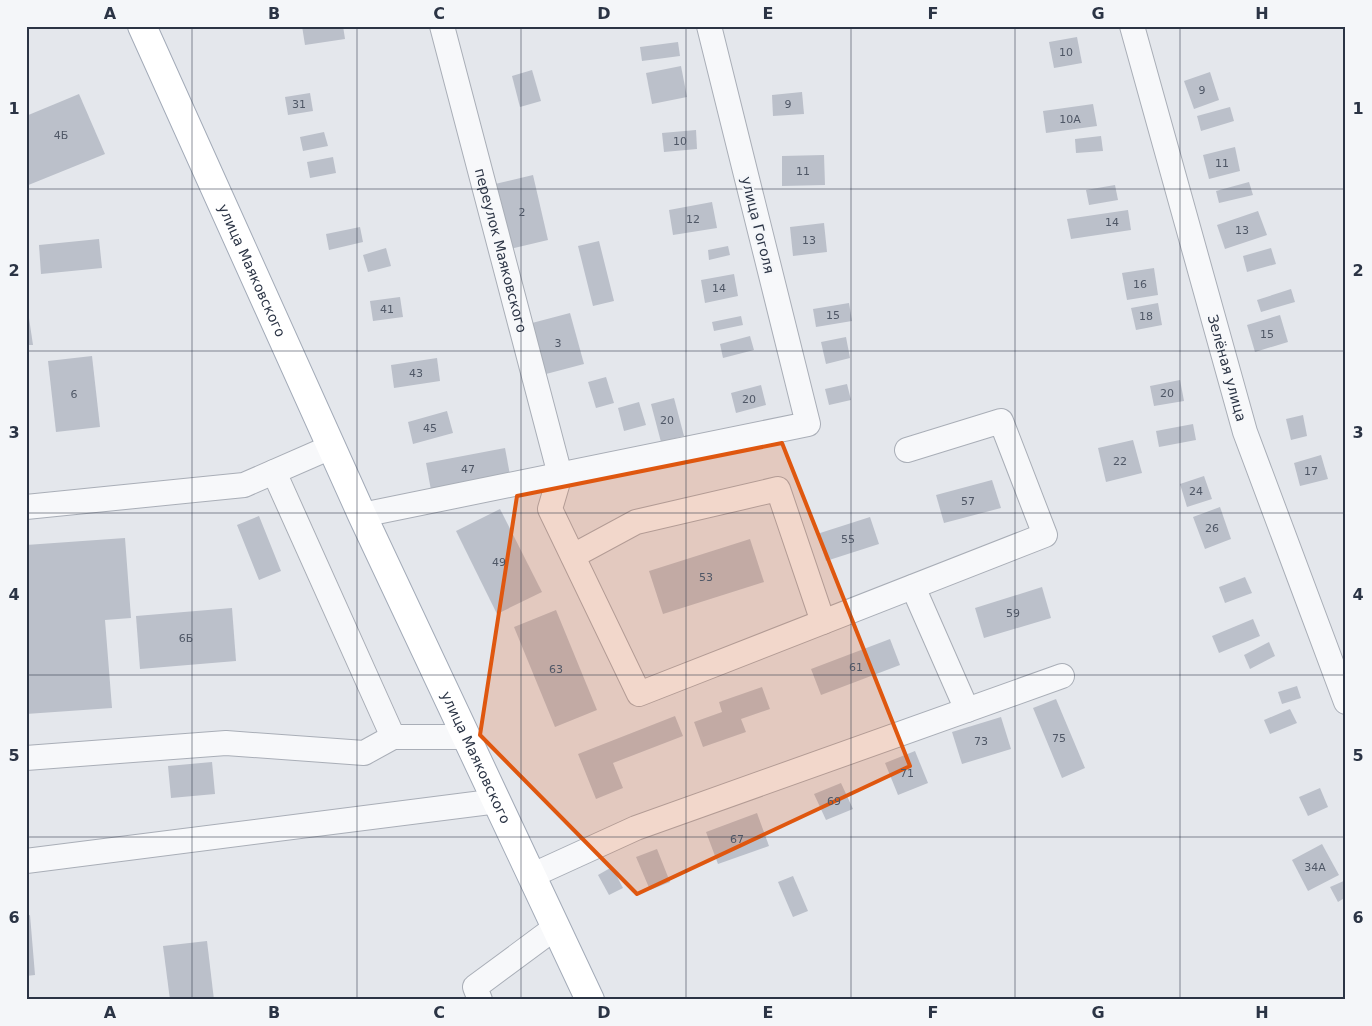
<svg xmlns="http://www.w3.org/2000/svg" width="1372" height="1026" viewBox="0 0 1372 1026" font-family="'DejaVu Sans',sans-serif">
	<style>
		.building { fill: #bbc0ca }
		.lines { fill: none; stroke-linecap: round; stroke-linejoin: round }
		.minor-casing { stroke: #a9aeb7; stroke-width: 26 }
		.major-casing { stroke: #a3abb8; stroke-width: 30 }
		.minor { stroke: #f7f8fa; stroke-width: 24 }
		.major { stroke: #fff; stroke-width: 28 }
		.marked { fill: #df570f; fill-opacity: 0.2; stroke: #df570f; stroke-width: 4; stroke-linejoin: round }
		.grid { fill: none; stroke: #2b3445; stroke-width: 1; stroke-opacity: 0.55 }
		.labels { text-anchor: middle; dominant-baseline: central; stroke-width: 4.5; stroke-linejoin: round; paint-order: stroke }
		.number-label { font-size: 11px; fill: #4f5766 }
		.street-label { font-size: 14px; fill: #2b3445; stroke: #f4f6f9 }
		.neatline { fill: none; stroke: #2b3445; stroke-width: 2 }
		.grid-label { font-size: 16px; text-anchor: middle; font-weight: bold; fill: #2b3445 }
	</style>
	<rect width="100%" height="100%" fill="#e4e7ec"/>
	<g class="building">
		<polygon points="302,26 343,26 345,39 305,45"/>
		<polygon points="1077,37 1082,63 1054,68 1049,42"/>
		<polygon points="678,42 680,56 642,61 640,47"/>
		<polygon points="681,66 687,97 652,104 646,73"/>
		<polygon points="532,70 541,101 520,107 512,76"/>
		<polygon points="1210,72 1219,100 1194,109 1184,81"/>
		<polygon points="802,92 804,114 773,116 772,95"/>
		<polygon points="310,93 313,111 288,115 285,97"/>
		<polygon points="79,94 105,154 26,186 26,116"/>
		<polygon points="1093,104 1097,126 1046,133 1043,111"/>
		<polygon points="1230,107 1234,121 1201,131 1197,116"/>
		<polygon points="696,130 697,149 664,152 662,133"/>
		<polygon points="324,132 328,146 303,151 300,137"/>
		<polygon points="1101,136 1103,151 1076,153 1075,139"/>
		<polygon points="1235,147 1240,171 1209,179 1203,155"/>
		<polygon points="824,155 825,185 782,186 782,156"/>
		<polygon points="333,157 336,173 310,178 307,162"/>
		<polygon points="533,175 548,240 510,249 495,184"/>
		<polygon points="1249,182 1253,195 1219,203 1216,191"/>
		<polygon points="1115,185 1118,200 1089,205 1086,190"/>
		<polygon points="712,202 717,228 673,235 669,210"/>
		<polygon points="1128,210 1131,230 1071,239 1067,219"/>
		<polygon points="1258,211 1267,235 1225,249 1217,225"/>
		<polygon points="824,223 827,252 793,256 790,227"/>
		<polygon points="360,227 363,242 329,250 326,234"/>
		<polygon points="99,239 102,268 41,274 39,245"/>
		<polygon points="599,241 614,301 593,306 578,246"/>
		<polygon points="728,246 730,255 709,260 708,250"/>
		<polygon points="386,248 391,266 368,272 363,255"/>
		<polygon points="1271,248 1276,264 1247,272 1243,256"/>
		<polygon points="1154,268 1158,295 1127,300 1122,273"/>
		<polygon points="734,274 738,296 705,303 701,280"/>
		<polygon points="1291,289 1295,302 1261,312 1257,300"/>
		<polygon points="400,297 403,317 373,321 370,301"/>
		<polygon points="26,298 33,345 26,345"/>
		<polygon points="849,303 852,321 816,327 813,309"/>
		<polygon points="1158,303 1162,325 1136,330 1131,308"/>
		<polygon points="570,313 584,364 546,374 532,323"/>
		<polygon points="1280,315 1288,342 1255,352 1247,325"/>
		<polygon points="741,316 743,325 714,331 712,322"/>
		<polygon points="750,336 754,350 723,358 720,344"/>
		<polygon points="846,337 850,358 826,364 821,342"/>
		<polygon points="92,356 100,427 56,432 48,361"/>
		<polygon points="437,358 440,381 394,388 391,365"/>
		<polygon points="606,377 614,403 596,408 588,382"/>
		<polygon points="1180,380 1184,401 1154,406 1150,386"/>
		<polygon points="847,384 851,400 829,405 825,389"/>
		<polygon points="761,385 766,405 736,413 731,393"/>
		<polygon points="674,398 684,436 661,442 651,404"/>
		<polygon points="639,402 646,425 624,431 618,408"/>
		<polygon points="447,411 453,433 413,444 408,422"/>
		<polygon points="1303,415 1307,436 1291,440 1286,419"/>
		<polygon points="1193,424 1196,440 1159,447 1156,431"/>
		<polygon points="1133,440 1142,473 1106,482 1098,448"/>
		<polygon points="505,448 510,475 431,490 426,463"/>
		<polygon points="1321,455 1328,479 1300,486 1294,463"/>
		<polygon points="1204,476 1212,499 1187,507 1180,484"/>
		<polygon points="992,480 1001,508 944,523 936,495"/>
		<polygon points="1220,507 1231,539 1205,549 1193,517"/>
		<polygon points="500,509 542,592 497,614 456,531"/>
		<polygon points="259,516 281,571 259,580 237,525"/>
		<polygon points="870,517 879,544 826,561 817,534"/>
		<polygon points="125,538 131,618 105,620 112,708 26,714 26,545"/>
		<polygon points="750,539 764,582 663,614 649,571"/>
		<polygon points="1245,577 1252,593 1225,603 1219,587"/>
		<polygon points="1042,587 1051,618 984,638 975,608"/>
		<polygon points="232,608 236,661 140,669 136,616"/>
		<polygon points="556,610 597,710 555,727 514,627"/>
		<polygon points="1253,619 1260,636 1219,653 1212,636"/>
		<polygon points="890,639 900,665 821,695 811,669"/>
		<polygon points="1269,642 1275,656 1250,669 1244,655"/>
		<polygon points="1297,686 1301,698 1282,704 1278,692"/>
		<polygon points="762,687 770,709 741,719 746,732 703,747 694,722 722,712 719,702"/>
		<polygon points="1056,699 1085,768 1062,778 1033,708"/>
		<polygon points="1290,709 1297,723 1270,734 1264,720"/>
		<polygon points="675,716 683,736 613,763 623,788 596,799 578,754"/>
		<polygon points="1001,717 1011,749 962,764 952,732"/>
		<polygon points="915,751 928,783 898,795 885,763"/>
		<polygon points="212,762 215,794 171,798 168,766"/>
		<polygon points="841,783 853,809 826,820 814,794"/>
		<polygon points="1320,788 1328,807 1308,816 1299,797"/>
		<polygon points="757,813 769,846 718,864 706,832"/>
		<polygon points="1322,844 1339,875 1308,891 1292,860"/>
		<polygon points="657,849 670,882 650,890 636,857"/>
		<polygon points="612,867 623,888 609,895 598,875"/>
		<polygon points="793,876 808,911 793,917 778,882"/>
		<polygon points="1346,880 1346,897 1338,902 1330,887"/>
		<polygon points="30,915 35,975 26,976 26,916"/>
		<polygon points="207,941 214,1000 170,1000 163,946"/>
	</g>
	<g class="lines">
		<g class="minor-casing">
			<g id="minor">
				<path id="s1" d="M442 26 560 475 550 509 639 694 1045 535 1001 421 907 450"/>
				<path id="s2" d="M1132 26 1245 432 1346 702"/>
				<polyline points="274,472 393,737 467,737"/>
				<polyline points="26,507 244,485 331,447"/>
				<polyline points="362,515 808,424 709,26"/>
				<polyline points="573,556 636,522 778,489 823,622"/>
				<polyline points="913,587 967,710"/>
				<polyline points="26,758 226,743 364,753 393,737"/>
				<polyline points="26,861 498,801"/>
				<polyline points="533,875 636,828 1062,676"/>
				<polyline points="480,1000 475,987 556,927"/>
			</g>
		</g>
		<g class="major-casing">
			<g id="major">
				<path id="s3" d="M142 26 362 515 590 1000"/>
			</g>
		</g>
		<use href="#minor" class="minor"/>
		<use href="#major" class="major"/>
	</g>
	<path class="marked" d="M782 443 910 766 637 894 480 735 517 496Z"/>
	<path class="grid" d="M192 26V1000M357 26V1000M521 26V1000M686 26V1000M851 26V1000M1015 26V1000M1180 26V1000M26 189H1346M26 351H1346M26 513H1346M26 675H1346M26 837H1346"/>
	<g class="labels">
		<g class="number-label">
			<text x="1066" y="52">10</text>
			<text x="1202" y="90">9</text>
			<text x="299" y="104">31</text>
			<text x="788" y="104">9</text>
			<text x="1070" y="119">10А</text>
			<text x="61" y="135">4Б</text>
			<text x="680" y="141">10</text>
			<text x="1222" y="163">11</text>
			<text x="803" y="171">11</text>
			<text x="522" y="212">2</text>
			<text x="693" y="219">12</text>
			<text x="1112" y="222">14</text>
			<text x="1242" y="230">13</text>
			<text x="809" y="240">13</text>
			<text x="1140" y="284">16</text>
			<text x="719" y="288">14</text>
			<text x="387" y="309">41</text>
			<text x="833" y="315">15</text>
			<text x="1146" y="316">18</text>
			<text x="1267" y="334">15</text>
			<text x="558" y="343">3</text>
			<text x="416" y="373">43</text>
			<text x="1167" y="393">20</text>
			<text x="74" y="394">6</text>
			<text x="749" y="399">20</text>
			<text x="667" y="420">20</text>
			<text x="430" y="428">45</text>
			<text x="1120" y="461">22</text>
			<text x="468" y="469">47</text>
			<text x="1311" y="471">17</text>
			<text x="1196" y="491">24</text>
			<text x="968" y="501">57</text>
			<text x="1212" y="528">26</text>
			<text x="848" y="539">55</text>
			<text x="499" y="562">49</text>
			<text x="706" y="577">53</text>
			<text x="1013" y="613">59</text>
			<text x="186" y="638">6Б</text>
			<text x="856" y="667">61</text>
			<text x="556" y="669">63</text>
			<text x="1059" y="738">75</text>
			<text x="981" y="741">73</text>
			<text x="907" y="773">71</text>
			<text x="834" y="801">69</text>
			<text x="737" y="839">67</text>
			<text x="1315" y="867">34А</text>
		</g>
		<g class="street-label">
			<text transform="translate(758 225) rotate(76)">улица Гоголя</text>
			<text stroke="none"><textPath href="#s1" startOffset="232">переулок Маяковского</textPath></text>
			<text stroke="none"><textPath href="#s3" startOffset="268">улица Маяковского</textPath></text>
			<text stroke="none"><textPath href="#s2" startOffset="355">Зелёная улица</textPath></text>
			<text stroke="none"><textPath href="#s3" startOffset="804">улица Маяковского</textPath></text>
		</g>
	</g>
	<rect width="1372" height="1026" fill="none" stroke="#f4f6f9" stroke-width="55"/>
	<rect x="28" y="28" width="1316" height="970" class="neatline"/>
	<g class="grid-label">
		<text x="110" y="19">A</text>
		<text x="274" y="19">B</text>
		<text x="439" y="19">C</text>
		<text x="604" y="19">D</text>
		<text x="768" y="19">E</text>
		<text x="933" y="19">F</text>
		<text x="1098" y="19">G</text>
		<text x="1262" y="19">H</text>
		<text x="14" y="114">1</text>
		<text x="1358" y="114">1</text>
		<text x="14" y="276">2</text>
		<text x="1358" y="276">2</text>
		<text x="14" y="438">3</text>
		<text x="1358" y="438">3</text>
		<text x="14" y="600">4</text>
		<text x="1358" y="600">4</text>
		<text x="14" y="761">5</text>
		<text x="1358" y="761">5</text>
		<text x="14" y="923">6</text>
		<text x="1358" y="923">6</text>
		<text x="110" y="1018">A</text>
		<text x="274" y="1018">B</text>
		<text x="439" y="1018">C</text>
		<text x="604" y="1018">D</text>
		<text x="768" y="1018">E</text>
		<text x="933" y="1018">F</text>
		<text x="1098" y="1018">G</text>
		<text x="1262" y="1018">H</text>
	</g>
</svg>
